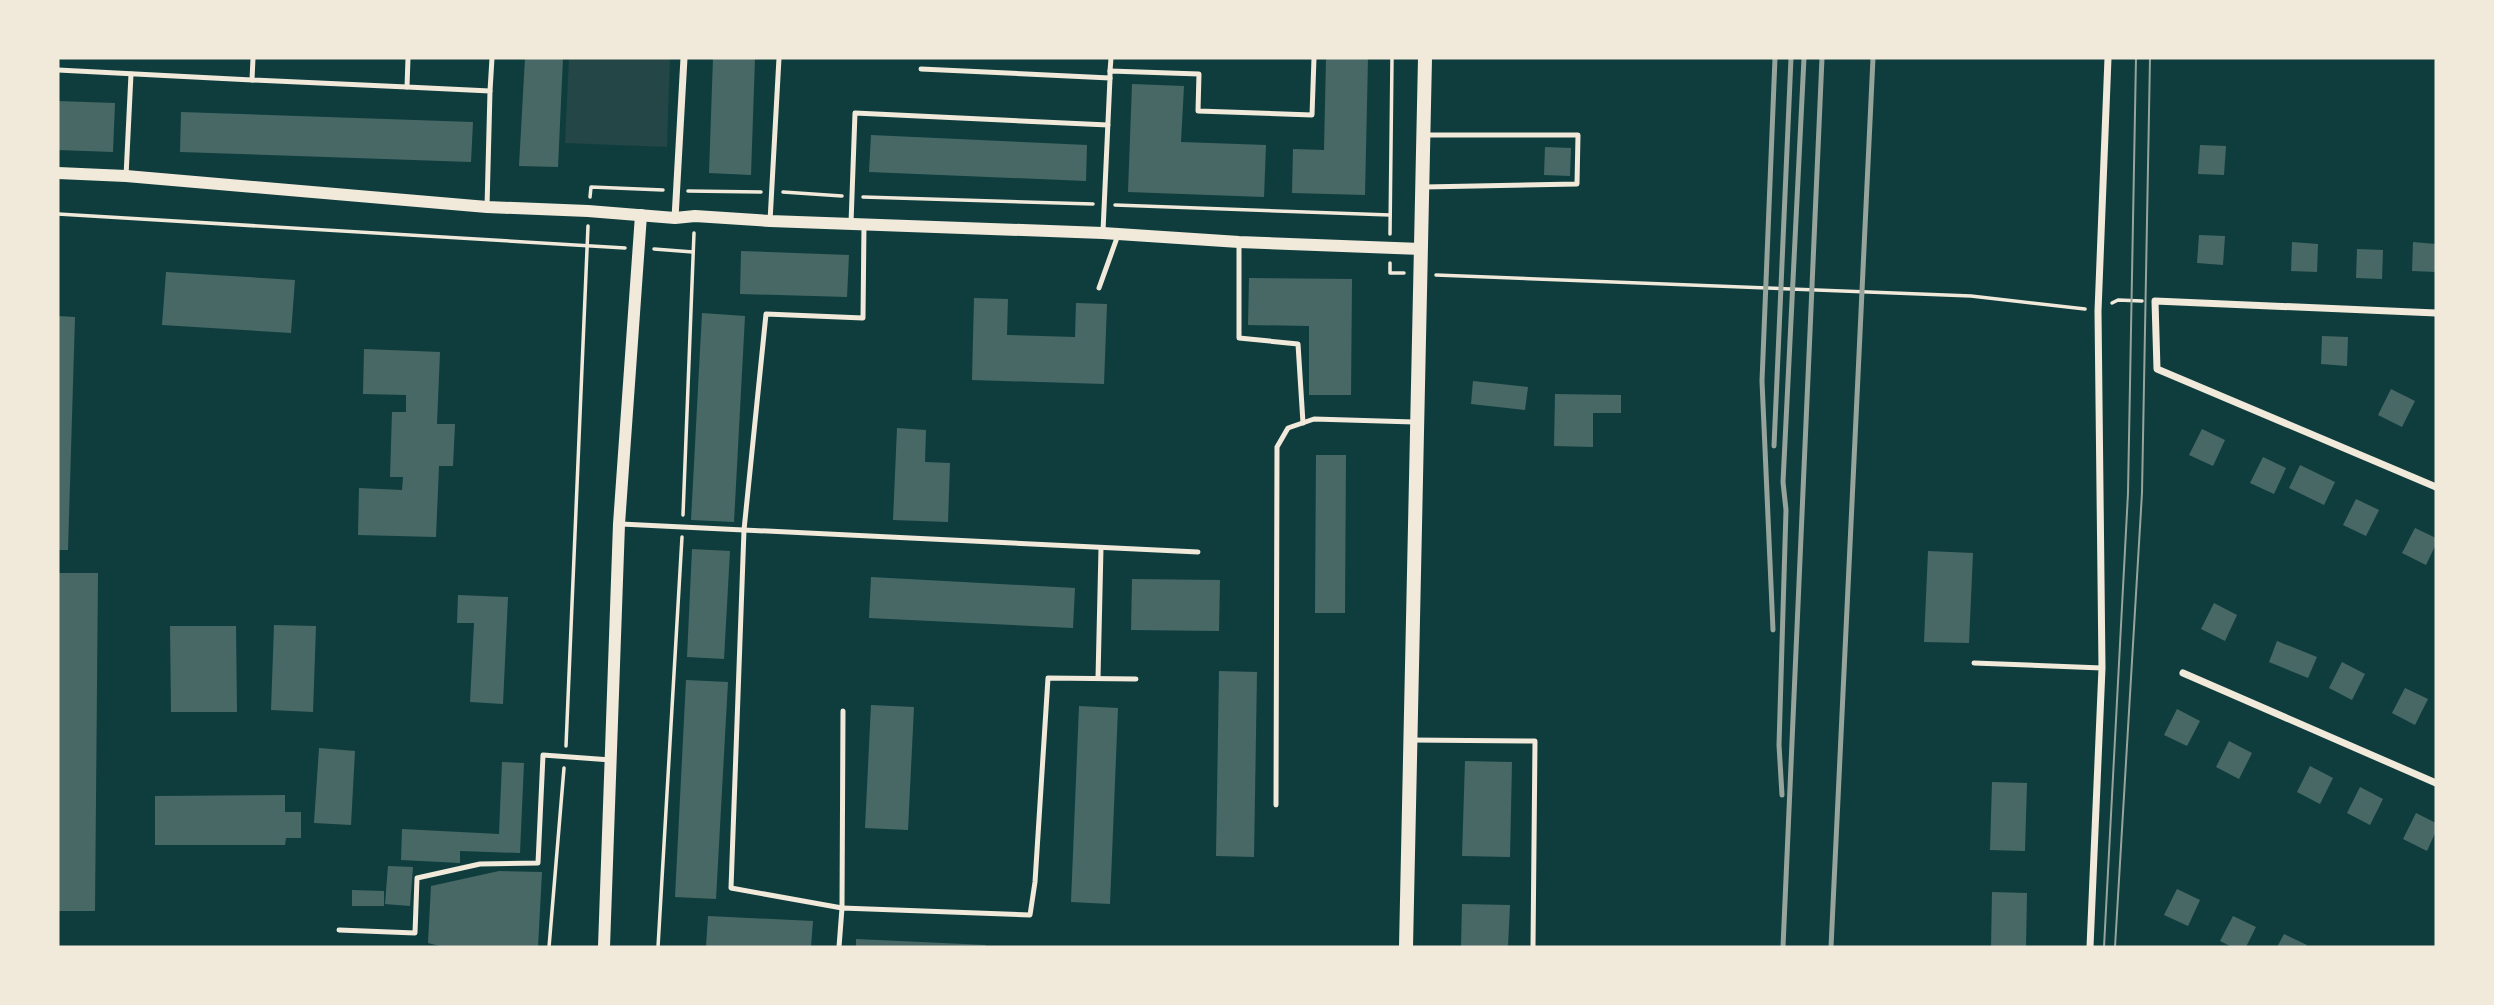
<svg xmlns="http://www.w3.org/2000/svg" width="2494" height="1005" viewBox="0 0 2494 1005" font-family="'IBM Plex Sans',sans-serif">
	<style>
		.green { fill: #244646 }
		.building { fill: #486865 }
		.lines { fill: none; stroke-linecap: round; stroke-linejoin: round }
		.path { stroke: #f1e9da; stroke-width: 3.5 }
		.service { stroke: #f1e9da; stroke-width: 5 }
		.minor { stroke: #f1e9da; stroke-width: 7 }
		.tertiary { stroke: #f1e9da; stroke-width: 12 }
		.secondary { stroke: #f1e9da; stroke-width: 14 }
		.tram { stroke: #97a49c; stroke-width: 2 }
		.rail { stroke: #97a49c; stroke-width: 5 }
	</style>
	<rect width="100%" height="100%" fill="#0f3d3e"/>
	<polygon class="green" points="569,58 670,58 667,147 565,143"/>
	<g class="building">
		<polygon points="525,58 563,58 558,167 519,166"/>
		<polygon points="713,58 755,58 751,175 709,173"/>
		<polygon points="1326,58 1368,58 1365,195 1292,193 1293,149 1324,150"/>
		<polygon points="1132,84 1184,86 1181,142 1266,145 1264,197 1128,192"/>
		<polygon points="58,101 115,103 113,152 58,150"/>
		<polygon points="181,112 473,122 471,162 180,152"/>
		<polygon points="871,135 1087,145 1086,181 869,172"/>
		<polygon points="2200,145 2226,146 2224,175 2198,174"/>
		<polygon points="1545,147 1571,148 1570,176 1544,175"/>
		<polygon points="2199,235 2225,236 2223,265 2197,263"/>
		<polygon points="2292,242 2318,244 2317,272 2291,271"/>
		<polygon points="2413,242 2436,244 2436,272 2412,271"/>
		<polygon points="2357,249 2383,250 2382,279 2356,278"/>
		<polygon points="741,251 849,255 847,297 740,294"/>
		<polygon points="166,272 295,280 291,333 162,325"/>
		<polygon points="1249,278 1352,279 1351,395 1309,395 1309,326 1248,325"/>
		<polygon points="974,298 1008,299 1007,335 1075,337 1076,303 1107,304 1104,384 972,380"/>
		<polygon points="702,313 745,316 734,522 691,520"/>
		<polygon points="58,316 75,317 68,550 58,550"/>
		<polygon points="2322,336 2348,337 2347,366 2321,364"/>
		<polygon points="364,349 440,352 437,424 455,424 453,466 439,466 436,537 358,535 359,488 402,490 403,477 390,477 392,412 406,412 406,395 363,394"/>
		<polygon points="1473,381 1528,387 1525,410 1471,404"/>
		<polygon points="2391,389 2415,401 2402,427 2378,415"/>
		<polygon points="1555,394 1621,395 1621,413 1593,413 1593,447 1554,446"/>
		<polygon points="897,428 926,430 925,462 950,463 948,522 893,520"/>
		<polygon points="2202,429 2225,440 2213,466 2189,455"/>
		<polygon points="1316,455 1346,455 1345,613 1315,613"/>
		<polygon points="2263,457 2286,468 2274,494 2250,483"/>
		<polygon points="2300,465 2335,482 2324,505 2289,488"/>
		<polygon points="2356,499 2379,510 2366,536 2343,525"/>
		<polygon points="2415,528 2436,538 2436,544 2426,565 2402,553"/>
		<polygon points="692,549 730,551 724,659 687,657"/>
		<polygon points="1928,551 1973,553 1969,643 1924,642"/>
		<polygon points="58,573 98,573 95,911 58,911"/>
		<polygon points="871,577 1075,588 1073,628 869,618"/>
		<polygon points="1132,579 1220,580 1219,631 1131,630"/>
		<polygon points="458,595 508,597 503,704 470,702 474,623 457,623"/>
		<polygon points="2214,603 2237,615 2225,641 2201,629"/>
		<polygon points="274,625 316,626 313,712 271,710"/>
		<polygon points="170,626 236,626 237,712 171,712"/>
		<polygon points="2277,641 2317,657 2308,678 2269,662"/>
		<polygon points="2342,662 2365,674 2352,700 2329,688"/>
		<polygon points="1219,671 1257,672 1254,857 1216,856"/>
		<polygon points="686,680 728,682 716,899 675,897"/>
		<polygon points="2405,688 2428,699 2415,725 2392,713"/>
		<polygon points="871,705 914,707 908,830 865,828"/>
		<polygon points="1079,706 1118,708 1110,904 1071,902"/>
		<polygon points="2177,709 2200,721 2187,746 2164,735"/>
		<polygon points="2229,741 2252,753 2239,779 2216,767"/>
		<polygon points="319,748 355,751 351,825 314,823"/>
		<polygon points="1465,761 1512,762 1510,857 1462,856"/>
		<polygon points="502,762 524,763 520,853 460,851 460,863 401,860 402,829 499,834"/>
		<polygon points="2310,766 2333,778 2320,804 2297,792"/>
		<polygon points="1992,782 2027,783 2025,851 1990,850"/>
		<polygon points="2360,787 2383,799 2370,825 2347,813"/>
		<polygon points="285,795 285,812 301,812 301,838 286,838 285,845 155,845 155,796"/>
		<polygon points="2416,813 2436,823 2436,831 2427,851 2403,839"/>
		<polygon points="388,866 413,867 410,906 385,904"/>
		<polygon points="499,871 542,872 538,947 443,947 428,943 431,886"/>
		<polygon points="2177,889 2200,900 2188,926 2164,915"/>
		<polygon points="352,890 384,891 384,906 352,906"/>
		<polygon points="1992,892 2027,893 2026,947 1991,947"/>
		<polygon points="1462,904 1510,905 1508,947 1461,947"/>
		<polygon points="708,916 813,921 811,947 706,947"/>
		<polygon points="2233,916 2256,927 2246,947 2232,947 2220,941"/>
		<polygon points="2284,934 2307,945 2306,947 2277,947"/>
		<polygon points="856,939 986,945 986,947 856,947"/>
	</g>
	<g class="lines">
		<g class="path">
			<polyline points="688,191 761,192"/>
			<polyline points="783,192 842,196"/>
			<polyline points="590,197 591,187 663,190"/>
			<polyline points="863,197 1093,204"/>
			<polyline points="1115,205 1390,215"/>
			<polyline points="58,214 625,248"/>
			<polyline points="1390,234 1392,58"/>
			<polyline points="654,249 693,252"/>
			<polyline points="1390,263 1390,273 1404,273"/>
			<polyline points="1436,275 1971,296 2085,309"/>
			<polyline points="2112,303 2118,300 2142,301"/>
			<polyline points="683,515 694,233"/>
			<polyline points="566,746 588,226"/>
			<polyline points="549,947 564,768"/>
			<polyline points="658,947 682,537"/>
		</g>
		<g class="service">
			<polyline points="253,58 252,80 407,87"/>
			<polyline points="408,58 407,87 490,91 487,207"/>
			<polyline points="921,69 1110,78 1103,231"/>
			<polyline points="58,70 252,80"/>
			<polyline points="1110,71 1111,58"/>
			<polyline points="1110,78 1110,71 1199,74 1198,111 1312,115 1314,58"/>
			<polyline points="490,91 492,58"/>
			<polyline points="126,176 131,74"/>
			<polyline points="1424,187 1577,184 1578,135 1425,135"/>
			<polyline points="770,221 779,58"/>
			<polyline points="851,223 855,113 1108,125"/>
			<polyline points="1239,242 1239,338 1298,344 1303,423"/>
			<polyline points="1099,288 1118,235"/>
			<polyline points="621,524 1198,552"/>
			<polyline points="1974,663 2102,668"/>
			<polyline points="1098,678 1101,548"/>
			<polyline points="843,711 842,908 731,888 744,530 766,314 863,318 864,225"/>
			<polyline points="1411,740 1535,741 1533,947"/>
			<polyline points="1276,805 1277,447 1288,428 1314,419 1414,422"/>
			<polyline points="339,930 415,933 417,878 480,864 538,863 543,755 611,760"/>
			<polyline points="839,947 842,908 1030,915 1035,882 1048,678 1136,679"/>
		</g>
		<g class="minor">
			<polyline points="675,218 684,58"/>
			<polyline points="2436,313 2155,301 2157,369 2436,487"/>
			<polyline points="2183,673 2436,783"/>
			<polyline points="2090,947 2102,668 2098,311 2108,58"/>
		</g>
		<g class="tertiary">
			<polyline points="58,173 126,176 487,207 588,211 675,218 695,216 770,221 1103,233 1239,242 1421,249"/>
			<polyline points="604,947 619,524 641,215"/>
		</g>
		<polyline class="secondary" points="1406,947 1425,58"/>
		<g class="tram">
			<polyline points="2104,947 2128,493 2136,58"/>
			<polyline points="2115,947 2142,493 2150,58"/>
		</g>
		<g class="rail">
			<polyline points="1774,446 1791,58"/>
			<polyline points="1773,630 1762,381 1775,58"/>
			<polyline points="1782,795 1779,745 1786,510 1783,482 1804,58"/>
			<polyline points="1783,947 1822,58"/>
			<polyline points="1831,947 1873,58"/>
		</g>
	</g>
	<rect width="2494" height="1005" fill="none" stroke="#f1e9da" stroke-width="119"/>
</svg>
